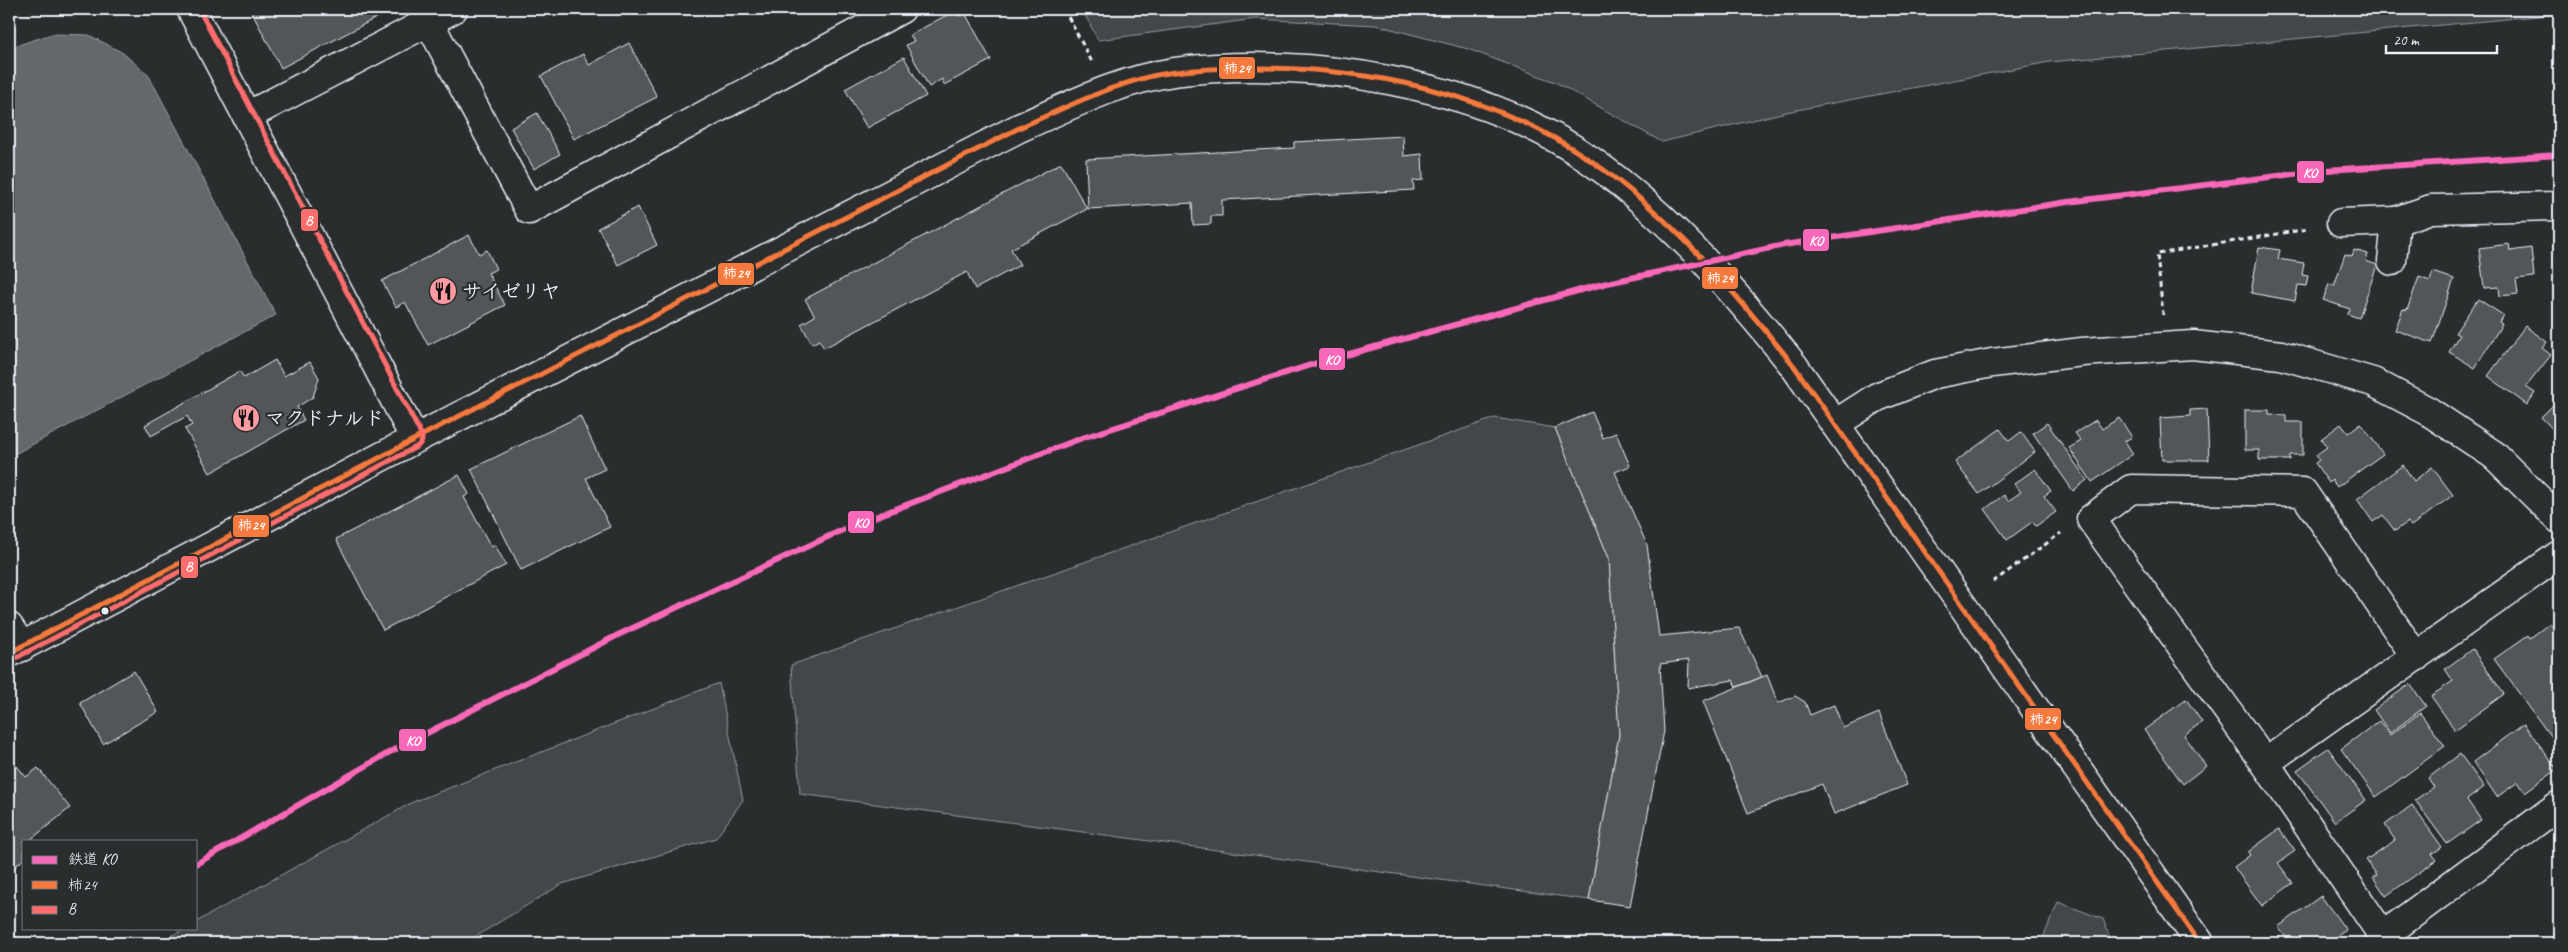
<svg xmlns="http://www.w3.org/2000/svg" width="2568" height="952" viewBox="0 0 2568 952" font-family="Caveat,'Klee One',sans-serif">
	<style>
		.green { fill: #424648; stroke: #959ca0 }
		.water { fill: #63686b; stroke: #989fa3 }
		.building { fill: #535759; stroke: #e8f1f8 }
		.lines { fill: none; stroke-linecap: round; stroke-linejoin: round }
		.minor-casing { stroke: #e8f1f8; stroke-width: 31 }
		.major-casing { stroke: #e8f1f8; stroke-width: 31 }
		.path { stroke: #e8f1f8; stroke-width: 3; stroke-dasharray: 5 4; stroke-linecap: butt }
		.minor { stroke: #2a2d2e; stroke-width: 28 }
		.major { stroke: #2a2d2e; stroke-width: 28 }
		.bus-1-casing { stroke: #2a2d2e; stroke-width: 9 }
		.bus-2-casing { stroke: #2a2d2e; stroke-width: 9 }
		.bus-1 { stroke: #f6793e; stroke-width: 5 }
		.bus-2 { stroke: #ff6d6d; stroke-width: 5 }
		.rail-1-casing { stroke: #2a2d2e; stroke-width: 10 }
		.rail-1 { stroke: #fa69b9; stroke-width: 6 }
		.bus-dot { fill: #e8f1f8; stroke: #2a2d2e; stroke-width: 2 }
		.labels { text-anchor: middle; dominant-baseline: central; stroke-width: 4.5; stroke-linejoin: round; paint-order: stroke }
		.poi-label { font-size: 20px; font-weight: bold; fill: #e8f1f8; stroke: #2a2d2e; text-anchor: start }
		.line-badge { stroke: #2a2d2e; stroke-width: 2 }
		.badge-label { font-size: 14px; text-anchor: middle; font-weight: bold; fill: #fff }
	</style>
	<rect width="100%" height="100%" fill="#2a2d2e"/>
	<filter id="ink" filterUnits="userSpaceOnUse"><feTurbulence type="fractalNoise" baseFrequency=".02" numOctaves="2"/><feDisplacementMap in="SourceGraphic" scale="10" xChannelSelector="R" yChannelSelector="G"/><feConvolveMatrix kernelMatrix="1 2 1 2 8 2 1 2 1" color-interpolation-filters="sRGB"/></filter>
	<g filter="url(#ink)">
		<g class="green">
			<polygon points="1082,9 2559,9 2559,14 2049,62 1786,112 1662,142 1555,82 1468,49 1376,25 1255,19 1098,40"/>
			<polygon points="1495,418 1555,428 1609,558 1619,735 1589,900 800,794 791,665"/>
			<polygon points="719,683 743,800 716,838 562,884 465,943 158,943 186,928 196,928 196,922 413,802"/>
			<polygon points="2058,902 2103,919 2112,943 2041,943"/>
		</g>
		<polygon class="water" points="52,34 89,35 123,53 149,76 276,315 9,457 9,48"/>
		<g class="building">
			<polygon points="250,9 393,9 281,68"/>
			<polygon points="956,10 959,16 965,13 991,60 944,85 942,79 929,87 906,45 914,41 910,35"/>
			<polygon points="629,43 657,97 574,139 541,76 583,54 589,65"/>
			<polygon points="904,57 926,96 867,128 845,89"/>
			<polygon points="537,113 560,154 534,169 511,128"/>
			<polygon points="1403,136 1404,156 1422,154 1423,180 1413,181 1414,190 1222,200 1222,216 1211,216 1211,224 1193,225 1192,203 1088,209 1086,159 1294,148 1294,142"/>
			<polygon points="1061,163 1087,209 1011,249 1020,265 975,289 967,272 824,348 819,340 812,344 801,324 815,316 805,299"/>
			<polygon points="638,207 657,245 618,265 598,228"/>
			<polygon points="469,235 479,254 487,250 496,269 488,273 505,305 428,345 405,302 396,307 382,281"/>
			<polygon points="2509,244 2510,251 2531,248 2534,277 2516,279 2518,294 2500,296 2499,287 2484,288 2479,248"/>
			<polygon points="2259,247 2280,250 2278,259 2304,263 2302,275 2308,276 2306,286 2298,285 2295,301 2251,293"/>
			<polygon points="2354,250 2368,254 2366,261 2377,265 2359,318 2347,314 2350,309 2323,300 2329,284 2334,286 2345,254 2352,256"/>
			<polygon points="2433,272 2454,279 2432,343 2395,330 2403,309 2407,310 2419,277 2430,281"/>
			<polygon points="2478,299 2503,315 2499,322 2502,324 2475,368 2449,352 2459,335 2455,333"/>
			<polygon points="2525,326 2547,342 2542,348 2551,355 2526,387 2535,393 2527,405 2488,376"/>
			<polygon points="275,360 284,376 310,362 319,378 313,397 297,407 304,420 210,473 185,429 192,425 187,416 151,436 145,425 240,371 244,378"/>
			<polygon points="2559,399 2559,436 2541,417"/>
			<polygon points="2207,409 2209,460 2162,460 2160,418 2190,416 2190,410"/>
			<polygon points="2245,410 2269,410 2269,414 2286,415 2286,422 2303,422 2303,455 2290,455 2290,460 2259,460 2259,450 2245,450"/>
			<polygon points="1592,412 1603,438 1616,433 1630,466 1615,472 1647,545 1659,636 1739,628 1762,677 1736,687 1733,680 1688,688 1689,660 1660,664 1664,731 1630,906 1589,900 1619,735 1609,558 1555,428"/>
			<polygon points="580,416 605,469 586,478 610,527 521,570 471,469"/>
			<polygon points="2119,418 2132,437 2125,441 2133,454 2092,482 2069,448 2081,441 2075,433 2096,420 2102,429"/>
			<polygon points="2047,423 2087,480 2073,491 2033,433"/>
			<polygon points="2361,423 2383,454 2337,487 2332,480 2329,483 2315,463 2319,460 2316,455 2327,447 2321,439 2341,424 2348,433"/>
			<polygon points="2000,429 2009,441 2021,432 2035,452 1979,494 1955,462"/>
			<polygon points="2403,465 2414,481 2432,467 2453,495 2411,526 2408,522 2395,531 2383,515 2373,522 2357,499"/>
			<polygon points="2035,469 2051,491 2044,496 2056,512 2036,526 2032,522 2007,540 1985,509 2004,495 2008,501 2021,492 2014,484"/>
			<polygon points="459,475 469,494 464,497 491,547 495,545 506,565 383,630 336,539"/>
			<polygon points="2550,623 2559,636 2559,748 2494,659 2528,635 2530,638"/>
			<polygon points="2472,649 2504,694 2455,730 2431,696 2453,681 2445,669"/>
			<polygon points="134,671 158,712 103,744 80,703"/>
			<polygon points="1767,675 1778,703 1795,696 1805,702 1810,715 1834,705 1843,728 1879,713 1907,785 1834,814 1822,784 1748,813 1703,701"/>
			<polygon points="2410,684 2426,706 2390,733 2374,710"/>
			<polygon points="2186,699 2202,722 2184,735 2206,766 2183,784 2144,730"/>
			<polygon points="2420,713 2445,746 2376,797 2341,749 2379,721 2390,735"/>
			<polygon points="2524,724 2557,769 2525,792 2518,782 2497,797 2473,762"/>
			<polygon points="2328,748 2366,800 2335,822 2297,770"/>
			<polygon points="2460,754 2484,787 2467,800 2481,820 2447,844 2415,800 2434,787 2428,778"/>
			<polygon points="17,766 26,777 38,768 70,808 29,841 24,841 24,859 9,871 9,773"/>
			<polygon points="2412,805 2442,847 2432,854 2437,860 2386,896 2373,877 2377,875 2366,860 2395,840 2385,825"/>
			<polygon points="2279,829 2295,851 2278,863 2293,883 2262,906 2234,867 2250,855 2248,852"/>
			<polygon points="2321,896 2346,930 2327,943 2290,943 2278,927"/>
		</g>
		<g class="lines">
			<g class="minor-casing">
				<g id="minor">
					<polyline points="191,9 415,439"/>
					<polyline points="422,9 529,210 901,9"/>
					<polyline points="247,116 453,9"/>
					<polyline points="2341,223 2396,221 2431,209 2559,206"/>
					<polyline points="2392,261 2396,221"/>
					<polyline points="1835,424 1877,397 1935,374 1992,363 2082,352 2193,345 2281,355 2373,382 2428,411 2494,455 2559,519"/>
					<polyline points="9,627 22,647"/>
					<polyline points="2416,657 2303,492 2131,489 2091,519 2265,763 2383,936 2559,805"/>
					<polyline points="2265,763 2559,555"/>
				</g>
			</g>
			<g class="major-casing">
				<path id="major" d="M9 653 415 439 1019 128C1069 106 1119 80 1174 72 1305 55 1480 82 1590 160 1670 216 1734 291 1794 366L2200 943"/>
			</g>
			<g class="path">
				<polyline points="1064,9 1092,62"/>
				<polyline points="2163,315 2157,254 2308,229"/>
				<polyline points="1993,582 2061,533"/>
			</g>
			<use href="#minor" class="minor"/>
			<use href="#major" class="major"/>
			<g class="bus-1-casing">
				<path id="bus-1" d="M9 653 415 439 1019 128C1062 109 1106 87 1152 76 1184 69 1218 68 1250 68 1368 67 1492 93 1590 160 1670 215 1734 291 1794 366L2200 943"/>
			</g>
			<g class="bus-2-casing">
				<polyline id="bus-2" points="12,660 418,446 422,441 422,436 199,9"/>
			</g>
			<use href="#bus-1" class="bus-1"/>
			<use href="#bus-2" class="bus-2"/>
			<g class="rail-1-casing">
				<polyline id="rail-1" points="196,864 390,752 620,634 851,526 1082,438 1320,362 1603,284 1784,245 2068,202 2326,170 2559,155"/>
			</g>
			<use href="#rail-1" class="rail-1"/>
		</g>
	</g>
	<defs>
		<g id="restaurant-disc" transform="scale(1.4375)"><circle r="9.5" fill="#ff9aa2" stroke="#2a2d2e"/><path d="M-5-6h1v4h1v-4h1v4h1v-4h1v5L-1.5 .5V6h-2V.5L-5-1ZM5-6V6H3V1.5H1.5Q1.5-4 5-6Z" fill="#111"/></g>
	</defs>
	<g fill-rule="evenodd">
		<use href="#restaurant-disc" x="443" y="291"/>
		<use href="#restaurant-disc" x="246" y="418"/>
	</g>
	<circle class="bus-dot" cx="105" cy="611" r="4.5"/>
	<g class="labels">
		<g class="poi-label">
			<text x="462" y="291">サイゼリヤ</text>
			<text x="265" y="418">マクドナルド</text>
		</g>
	</g>
	<g class="line-badge">
		<rect x="1218" y="56" width="38" height="24" rx="5" fill="#f6793e"/>
		<rect x="2296" y="160" width="29" height="24" rx="5" fill="#fa69b9"/>
		<rect x="300" y="208" width="19" height="24" rx="5" fill="#ff6d6d"/>
		<rect x="1802" y="228" width="28" height="24" rx="5" fill="#fa69b9"/>
		<rect x="717" y="262" width="38" height="24" rx="5" fill="#f6793e"/>
		<rect x="1701" y="266" width="38" height="24" rx="5" fill="#f6793e"/>
		<rect x="1318" y="347" width="28" height="24" rx="5" fill="#fa69b9"/>
		<rect x="847" y="510" width="28" height="24" rx="5" fill="#fa69b9"/>
		<rect x="232" y="514" width="38" height="24" rx="5" fill="#f6793e"/>
		<rect x="180" y="555" width="19" height="24" rx="5" fill="#ff6d6d"/>
		<rect x="2024" y="707" width="38" height="24" rx="5" fill="#f6793e"/>
		<rect x="398" y="728" width="29" height="24" rx="5" fill="#fa69b9"/>
	</g>
	<g class="badge-label">
		<text x="1237" y="73">柿24</text>
		<text x="2310" y="177">KO</text>
		<text x="309" y="225">B</text>
		<text x="1816" y="245">KO</text>
		<text x="736" y="278">柿24</text>
		<text x="1720" y="283">柿24</text>
		<text x="1332" y="364">KO</text>
		<text x="861" y="527">KO</text>
		<text x="251" y="530">柿24</text>
		<text x="189" y="571">B</text>
		<text x="2043" y="724">柿24</text>
		<text x="413" y="745">KO</text>
	</g>
	<rect width="2568" height="952" fill="none" stroke="#2a2d2e" stroke-width="30"/>
	<rect x="15" y="15" width="2538" height="922" fill="none" stroke="#e8f1f8" stroke-width="2" filter="url(#ink)"/>
	<rect x="22" y="840" width="175" height="90" fill="#2a2d2e" stroke="#767b7f"/>
	<rect x="32" y="856" width="25" height="8" fill="#fa69b9" stroke="#767b7f"/>
	<text x="68" y="864" font-size="15" fill="#e8f1f8">鉄道 KO</text>
	<rect x="32" y="881" width="25" height="8" fill="#f6793e" stroke="#767b7f"/>
	<text x="68" y="890" font-size="15" fill="#e8f1f8">柿24</text>
	<rect x="32" y="906" width="25" height="8" fill="#ff6d6d" stroke="#767b7f"/>
	<text x="68" y="914" font-size="15" fill="#e8f1f8">B</text>
	<path d="M2386 45v8h111v-8" fill="none" stroke="#e8f1f8" stroke-width="2.5"/>
	<text x="2393" y="45" font-size="15" fill="#e8f1f8" stroke="#2a2d2e" stroke-width="4" paint-order="stroke">20 m</text>
</svg>
